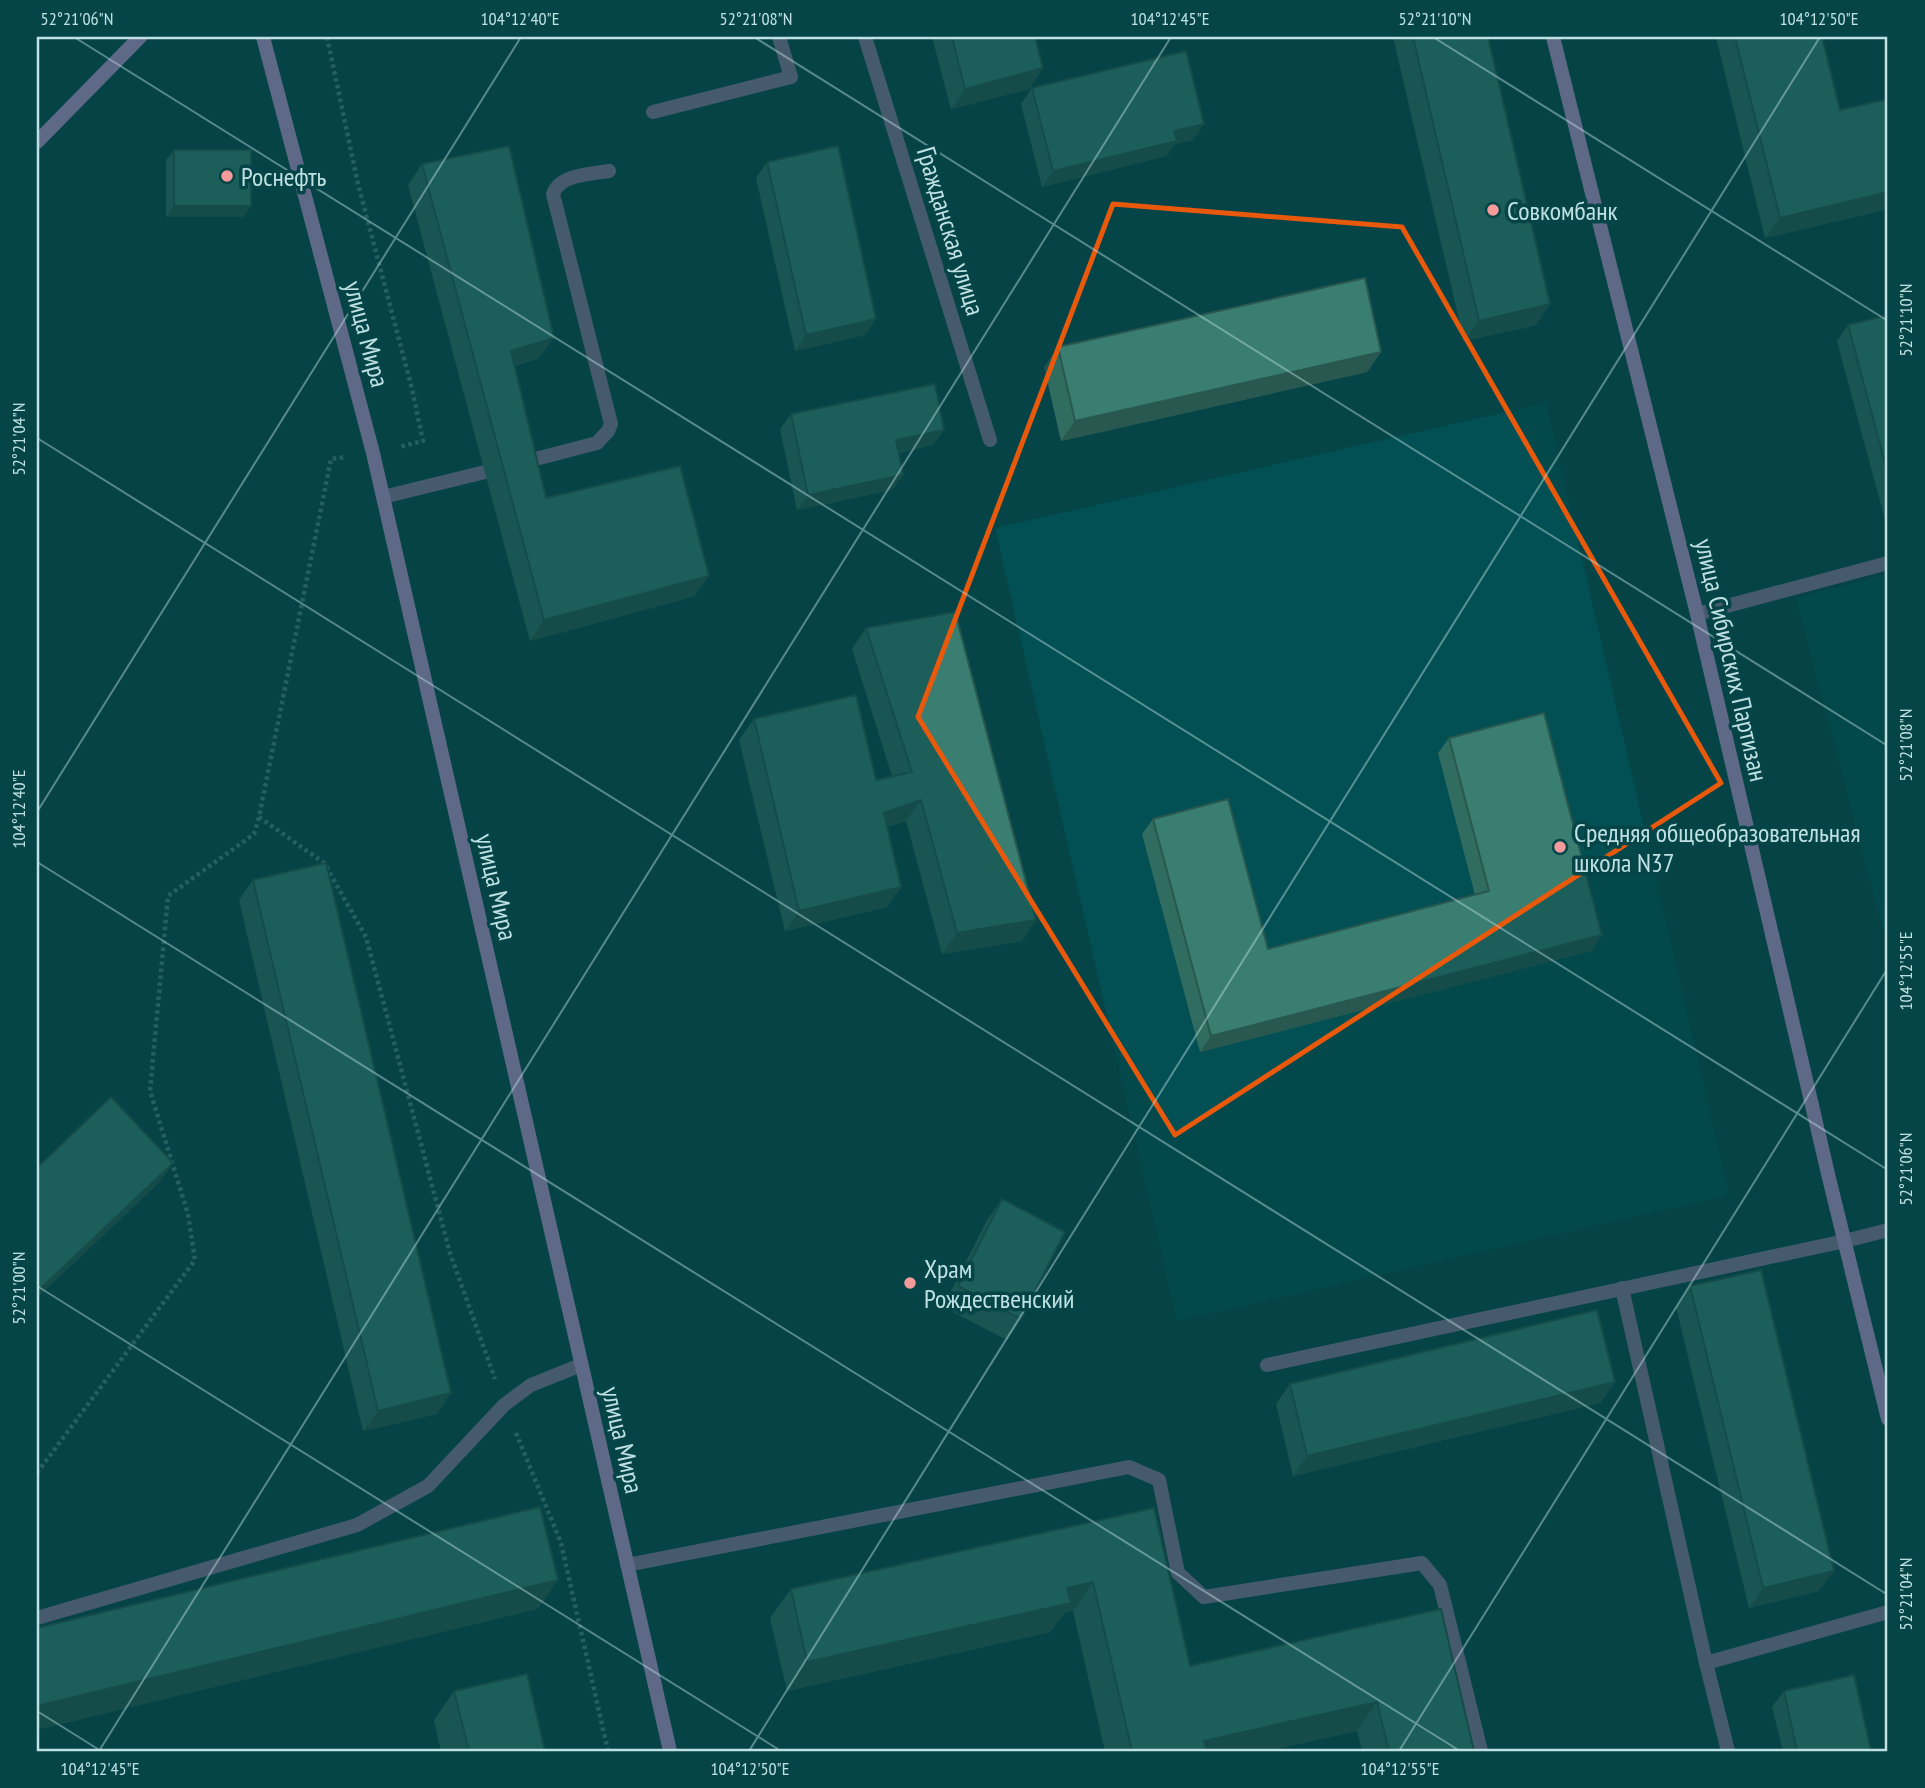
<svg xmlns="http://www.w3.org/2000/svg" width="1925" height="1788" viewBox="0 0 1925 1788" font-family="'PT Sans Narrow',sans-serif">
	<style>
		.built { fill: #025053 }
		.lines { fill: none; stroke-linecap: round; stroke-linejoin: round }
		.path { stroke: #4d8183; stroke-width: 4.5; stroke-dasharray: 3.5 3.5; stroke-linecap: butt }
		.lane { stroke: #96769e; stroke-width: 14 }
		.street { stroke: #96769e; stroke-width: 14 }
		.secondary { stroke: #c996d6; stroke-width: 14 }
		.wall { fill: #316c61 }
		.shaded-wall { fill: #28584f }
		.building { fill: #397e71; stroke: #28584f; stroke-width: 2 }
		.marked { fill: none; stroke: #e8590c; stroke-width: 5; stroke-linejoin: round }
		.ticks { fill: none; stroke: #bfe1e3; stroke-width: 2; stroke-opacity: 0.45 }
		.poi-dot { fill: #f59b9b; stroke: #054447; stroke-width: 2.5 }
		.labels { text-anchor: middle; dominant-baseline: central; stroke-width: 7; stroke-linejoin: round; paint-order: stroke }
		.poi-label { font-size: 26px; fill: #bfe1e3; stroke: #054447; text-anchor: start }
		.street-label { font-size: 26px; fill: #bfe1e3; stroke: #054447 }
		.neatline { fill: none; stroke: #bfe1e3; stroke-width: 2.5 }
		.ticks-label { font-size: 18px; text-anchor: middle; fill: #bfe1e3 }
	</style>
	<rect width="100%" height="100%" fill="#054447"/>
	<g class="built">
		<polygon points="1546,403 1729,1195 1177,1321 995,528"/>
		<polygon points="1888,574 1888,949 1796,598"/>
	</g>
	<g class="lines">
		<g class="path">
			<polyline points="327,37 358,184 412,389 423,441 399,447"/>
			<polyline points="259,817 324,863 366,937 450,1253 495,1379"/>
			<polyline points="516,1433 561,1543 608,1751"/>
			<polyline points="37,1473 195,1260 188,1214 150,1091 168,896 254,834 259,817 331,459 346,457"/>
		</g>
		<g class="lane">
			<polyline points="865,37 990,440"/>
			<polyline points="653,112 791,77 779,37"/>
			<path d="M520 463 597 443 608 431 611 424 553 194C560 174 591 174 609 171"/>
			<polyline points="383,497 485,472"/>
			<polyline points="1697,614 1888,563"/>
			<polyline points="1845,1241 1888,1230"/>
			<polyline points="627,1565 1129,1467 1159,1480 1178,1573 1204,1597 1422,1563 1440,1585 1481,1751"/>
			<polyline points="37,1618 357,1525 428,1486 504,1405 531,1385 581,1365"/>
			<polyline points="1728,1751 1706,1663 1888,1612"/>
		</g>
		<g class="street">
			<polyline points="1622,1288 1706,1663"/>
			<polyline points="1267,1365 1845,1241"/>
		</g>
		<g class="secondary">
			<polyline points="263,37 373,453 670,1751"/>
			<polyline points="1553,37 1697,614 1829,1178 1888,1419"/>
			<polyline points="37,142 140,37"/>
		</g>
	</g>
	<g class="wall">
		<polygon points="932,37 1035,37 1043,68 1029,89 951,109"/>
		<polygon points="1393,37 1488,37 1550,304 1536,325 1464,341"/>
		<polygon points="1716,37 1822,37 1840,110 1888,99 1888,209 1765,238"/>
		<polygon points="1032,88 1193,140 1175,144 1166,156 1042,187 1021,104"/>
		<polygon points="174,150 251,206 243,217 166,217 166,160"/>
		<polygon points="767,162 865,335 795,351 756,178"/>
		<polygon points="422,164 539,358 515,366 546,498 695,596 530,641 408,185"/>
		<polygon points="1888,315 1888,531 1837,341 1848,325"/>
		<polygon points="1058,347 1381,352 1367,372 1061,441 1044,367"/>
		<polygon points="791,414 944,430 933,445 899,453 903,475 892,490 797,510 780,429"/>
		<polygon points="866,628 1022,941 942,954 906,821 887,827 901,887 887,907 785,931 739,740 754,719 876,780 892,776 852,649"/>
		<polygon points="1449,738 1602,935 1591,951 1200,1052 1142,834 1153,819 1268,949 1475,895 1438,753"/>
		<polygon points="253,880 437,1414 363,1431 239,900"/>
		<polygon points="1002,1199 1021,1319 1007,1340 943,1307 987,1220"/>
		<polygon points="1690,1286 1819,1591 1749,1608 1676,1307"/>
		<polygon points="1615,1382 1600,1403 1293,1476 1276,1404 1290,1384"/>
		<polygon points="1154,1508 1190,1666 1441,1609 1474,1751 1362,1751 1357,1731 1266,1751 1105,1751 1073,1611 1064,1613 1050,1632 787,1691 770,1618 791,1589"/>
		<polygon points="454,1691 545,1751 441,1751 434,1720"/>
		<polygon points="1784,1691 1871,1751 1783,1751 1772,1707"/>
	</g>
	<g class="shaded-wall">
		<polygon points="1043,68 1029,89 951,109 965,89"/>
		<polygon points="1204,124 1193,140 1175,144 1166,156 1042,187 1053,171 1174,131"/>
		<polygon points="1888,192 1888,209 1765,238 1780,218"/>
		<polygon points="174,206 251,206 243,217 166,217"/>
		<polygon points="1550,304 1536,325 1464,341 1479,321"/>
		<polygon points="876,319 865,335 795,351 806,335"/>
		<polygon points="554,338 539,358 497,371 511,351"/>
		<polygon points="1381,352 1367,372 1061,441 1075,421"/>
		<polygon points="944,430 933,445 885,455 896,440"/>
		<polygon points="903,475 892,490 797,510 808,495"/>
		<polygon points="709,576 695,596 530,641 544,620"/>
		<polygon points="921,800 906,821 869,833 884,813"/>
		<polygon points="901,887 887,907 785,931 799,911"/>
		<polygon points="1036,920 1022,941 942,954 957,933"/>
		<polygon points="1602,935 1591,951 1200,1052 1211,1036"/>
		<polygon points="173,1163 159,1183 37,1298 37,1292"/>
		<polygon points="1615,1382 1600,1403 1293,1476 1307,1456"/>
		<polygon points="451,1393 437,1414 363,1431 378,1411"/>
		<polygon points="1834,1571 1819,1591 1749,1608 1763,1588"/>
		<polygon points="558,1580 538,1609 37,1730 37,1706"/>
		<polygon points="1093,1582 1073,1611 1064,1613 1050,1632 787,1691 807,1662 1067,1588"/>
		<polygon points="1377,1702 1357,1731 1266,1751 1197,1751 1204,1741"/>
	</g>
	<g class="building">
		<polygon points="952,37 1035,37 1043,68 965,89"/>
		<polygon points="1413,37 1488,37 1550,304 1479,321"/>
		<polygon points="1735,37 1822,37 1840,110 1888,99 1888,192 1780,218"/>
		<polygon points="1186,51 1204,124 1174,131 1177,141 1053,171 1032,88"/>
		<polygon points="509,146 554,338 511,351 546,498 680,466 709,576 544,620 422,164"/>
		<polygon points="838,146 876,319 806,335 767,162"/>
		<rect x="174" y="150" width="77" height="56"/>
		<polygon points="1365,278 1381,352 1075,421 1058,347"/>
		<polygon points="1888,315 1888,474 1848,325"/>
		<polygon points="935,384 944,430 896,440 903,475 808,495 791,414"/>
		<polygon points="955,612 1036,920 957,933 921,800 884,813 901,887 799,911 754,719 856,695 876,780 912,772 866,628"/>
		<polygon points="1544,713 1602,935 1211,1036 1153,819 1228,799 1268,949 1489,891 1449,738"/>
		<polygon points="326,863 451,1393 378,1411 253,880"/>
		<polygon points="111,1097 173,1163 37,1292 37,1168"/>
		<polygon points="1002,1199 1065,1232 1021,1319 958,1286"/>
		<polygon points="1761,1270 1834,1571 1763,1588 1690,1286"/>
		<polygon points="1597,1310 1615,1382 1307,1456 1290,1384"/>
		<polygon points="540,1507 558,1580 37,1706 37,1628"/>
		<polygon points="1154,1508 1190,1666 1441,1609 1474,1751 1389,1751 1377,1702 1204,1741 1207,1751 1132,1751 1093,1582 1067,1588 1071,1603 807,1662 791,1589"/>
		<polygon points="527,1674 545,1751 469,1751 454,1691"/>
		<polygon points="1854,1675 1871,1751 1797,1751 1784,1691"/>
	</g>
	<path d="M0 0H1925V1788H0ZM1113 204 1402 227 1721 783 1175 1135 918 717Z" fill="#054447" fill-opacity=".55" fill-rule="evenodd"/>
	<path class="marked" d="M1113 204 1402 227 1721 783 1175 1135 918 717Z"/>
	<path class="ticks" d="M74 37 1888 1170M754 37 1888 746M1433 37 1888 321M37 438 1888 1595M37 812 521 37M37 862 1460 1751M37 1286 781 1751M37 1711 101 1751M99 1751 1171 37M749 1751 1820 37M1399 1751 1888 968"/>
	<g class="poi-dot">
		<circle cx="227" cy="176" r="7"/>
		<circle cx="1493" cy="210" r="7"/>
		<circle cx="1560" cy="847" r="7"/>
		<circle cx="910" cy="1283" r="7"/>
	</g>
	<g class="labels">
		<g class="poi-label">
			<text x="241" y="176">Роснефть</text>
			<text x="1507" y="210">Совкомбанк</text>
			<text x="1574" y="832">Средняя общеобразовательная<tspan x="1574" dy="30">школа N37</tspan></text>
			<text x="924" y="1268">Храм<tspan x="924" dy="30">Рождественский</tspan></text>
		</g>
		<g class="street-label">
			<text transform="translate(951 231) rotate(73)">Гражданская улица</text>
			<text transform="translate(367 334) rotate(75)">улица Мира</text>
			<text transform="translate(1732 660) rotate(77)">улица Сибирских Партизан</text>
			<text transform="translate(497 887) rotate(77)">улица Мира</text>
			<text transform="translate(623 1440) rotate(77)">улица Мира</text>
		</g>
	</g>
	<rect width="1925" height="1788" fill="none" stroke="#054447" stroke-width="77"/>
	<rect x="38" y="38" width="1848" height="1712" class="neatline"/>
	<g class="ticks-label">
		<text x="77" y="25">52°21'06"N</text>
		<text x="520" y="25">104°12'40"E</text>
		<text x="756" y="25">52°21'08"N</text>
		<text x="1170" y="25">104°12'45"E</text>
		<text x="1435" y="25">52°21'10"N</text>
		<text x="1819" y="25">104°12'50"E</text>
		<text transform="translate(1906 320) rotate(-90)" y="6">52°21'10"N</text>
		<text transform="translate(19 439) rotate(-90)" y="6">52°21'04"N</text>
		<text transform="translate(1906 745) rotate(-90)" y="6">52°21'08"N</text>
		<text transform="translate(19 809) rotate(-90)" y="6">104°12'40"E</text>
		<text transform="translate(1906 971) rotate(-90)" y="6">104°12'55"E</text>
		<text transform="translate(1906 1169) rotate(-90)" y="6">52°21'06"N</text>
		<text transform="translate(19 1288) rotate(-90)" y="6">52°21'00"N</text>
		<text transform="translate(1906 1594) rotate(-90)" y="6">52°21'04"N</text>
		<text x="100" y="1775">104°12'45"E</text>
		<text x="750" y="1775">104°12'50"E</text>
		<text x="1400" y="1775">104°12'55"E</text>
	</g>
</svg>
